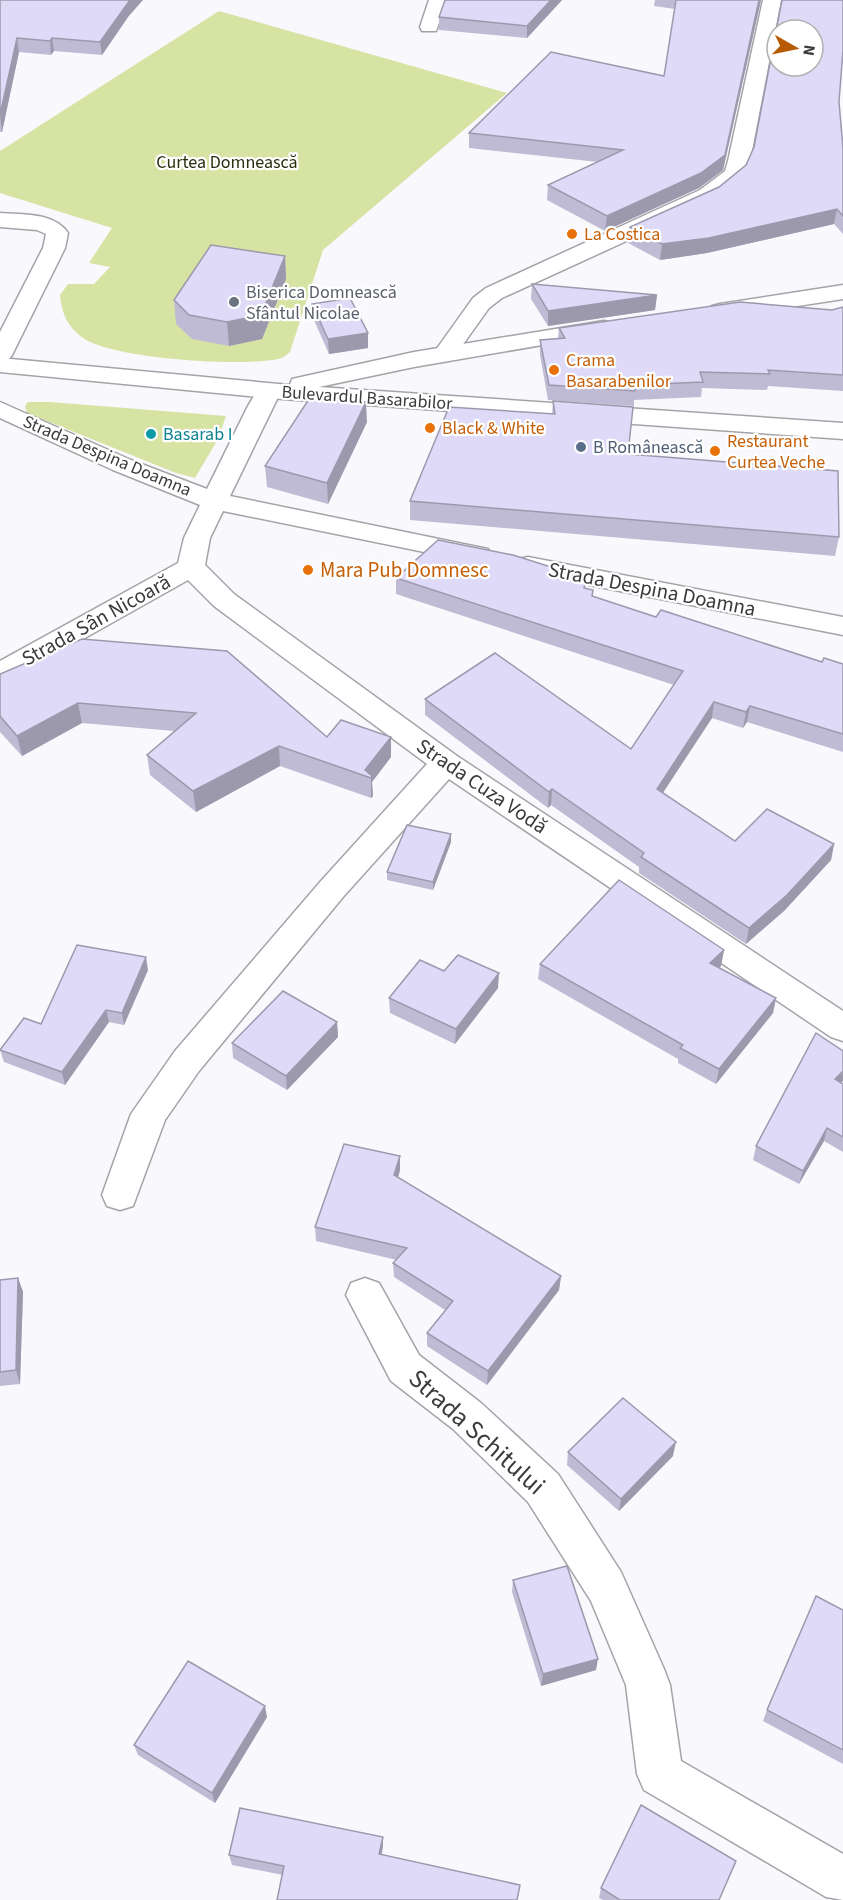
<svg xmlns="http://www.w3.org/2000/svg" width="843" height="1900" viewBox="0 0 843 1900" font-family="'Source Sans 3',sans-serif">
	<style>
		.green { fill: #d6e3a3 }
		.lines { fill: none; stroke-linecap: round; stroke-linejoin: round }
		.minor-casing { stroke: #a4a4a8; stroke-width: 3 }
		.major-casing { stroke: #a4a4a8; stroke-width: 3 }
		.minor { fill: #fff; fill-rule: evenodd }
		.major { fill: #fff; fill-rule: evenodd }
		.wall { fill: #c0bbd4 }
		.shaded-wall { fill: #9c99ad }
		.building { fill: #dfdaf7; stroke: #9c99ad; stroke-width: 1.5; fill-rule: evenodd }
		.food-dot { fill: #e8710a; stroke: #fff; stroke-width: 2 }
		.worship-dot { fill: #6b7280; stroke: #fff; stroke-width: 2 }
		.culture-dot { fill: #0f9aa8; stroke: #fff; stroke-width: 2 }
		.service-dot { fill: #5c6f8a; stroke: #fff; stroke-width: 2 }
		.labels { text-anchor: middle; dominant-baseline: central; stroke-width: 4.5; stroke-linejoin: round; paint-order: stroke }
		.far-park-label { font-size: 18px; fill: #2a300f; stroke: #fff }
		.far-food-label { font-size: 18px; fill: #c56008; stroke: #fff; text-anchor: start }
		.far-worship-label { font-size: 18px; fill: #5b616d; stroke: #fff; text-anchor: start }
		.far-street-label { font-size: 18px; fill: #3b3b3d; stroke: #fff }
		.far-culture-label { font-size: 18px; fill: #0d838f; stroke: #fff; text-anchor: start }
		.far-service-label { font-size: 18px; fill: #4e5e75; stroke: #fff; text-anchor: start }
		.food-label { font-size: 21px; fill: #c56008; stroke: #fff; text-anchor: start }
		.street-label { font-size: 21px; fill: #3b3b3d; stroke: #fff }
		.near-street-label { font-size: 26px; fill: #3b3b3d; stroke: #fff }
	</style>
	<rect width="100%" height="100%" fill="#f9f8fd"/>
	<g class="green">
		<path d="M219 11 507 93 323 250 290 352C286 355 283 358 278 359 241 367 113 359 83 338 67 326 62 314 60 295L68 284H94L110 267 89 263 112 228 0 193V151Z"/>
		<polygon points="28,402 50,402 226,416 218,439 195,478 176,473 27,413 25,406"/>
	</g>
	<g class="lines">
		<g class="minor-casing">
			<g id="minor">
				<polygon points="429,0 447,0 436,31 422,31 420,27"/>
				<polygon points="763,0 781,0 750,161 742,179 716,200 502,298 489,308 454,357 446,359 438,357 434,352 438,347 473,298 486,288 700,190 725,171 728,161"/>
				<path d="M0 213C23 215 54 212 68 233L65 248 12 355 8 360 0 362V332L43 248 46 234 37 230 0 227Z"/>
				<polygon points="269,384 278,386 281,391 230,496 478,547 488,549 492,555 488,561 478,563 223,511 210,538 205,565 234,594 457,756 843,1011 843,1041 831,1037 449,779 343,897 199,1071 165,1120 133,1206 120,1210 107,1206 102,1195 131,1114 175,1051 321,881 427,764 214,606 188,580 10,680 0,682 0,661 178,563 184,538 200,505 113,470 0,418 0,402 131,460 207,489 248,406 260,386"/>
				<polygon points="528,557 843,617 843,635 518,571 514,565 518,559"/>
				<polygon points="365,1278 379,1283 419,1355 481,1403 558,1474 621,1572 664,1669 670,1685 681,1761 843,1854 843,1900 826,1897 644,1790 637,1774 626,1685 591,1601 528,1502 453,1429 391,1381 346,1295 351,1283"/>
			</g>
		</g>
		<g class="major-casing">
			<g id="major">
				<polygon points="843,285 843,299 720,318 712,316 708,311 712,306 720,304"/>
				<polygon points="604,321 612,323 616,328 612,333 414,367 319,387 843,423 843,439 269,398 0,372 0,358 290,385 292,379 414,352"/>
			</g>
		</g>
		<use href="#minor" class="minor"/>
		<use href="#major" class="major"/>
	</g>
	<g class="wall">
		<polygon points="0,0 128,17 102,55 54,51 51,55 19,52 2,132 0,132"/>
		<polygon points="445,0 562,0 527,38 439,30 439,17"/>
		<polygon points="655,0 761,0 723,170 699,188 605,231 547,200 548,185 598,162 469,148 469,133 664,76 675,9 654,6"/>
		<polygon points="839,102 843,148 843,234 834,224 707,253 660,260 628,243 630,227 719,187 746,165 754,147"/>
		<polygon points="285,256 286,279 262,339 229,346 192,339 176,324 174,300"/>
		<polygon points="532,284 657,295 655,310 548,326 531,299"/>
		<polygon points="312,304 368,333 368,348 329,354 313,318"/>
		<polygon points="843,307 843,391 768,386 767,390 702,388 701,397 634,400 634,406 548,400 540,355 540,340 558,338 559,328 832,310"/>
		<polygon points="553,401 628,454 839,537 835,556 410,520 410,501 552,414"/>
		<polygon points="367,422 328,504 267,487 265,466"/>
		<polygon points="396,578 585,588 593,590 592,596 656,617 822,662 843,664 843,752 747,722 743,728 712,718 663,792 735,841 834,844 831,860 784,911 746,944 639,873 639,867 551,805 548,808 425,715 425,699 631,749 674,685 396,594"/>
		<polygon points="0,674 327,737 391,757 372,782 373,796 371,798 280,766 196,812 150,775 147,755 174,731 82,723 22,756 0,732"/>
		<polygon points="451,834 451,842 433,890 387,880 387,872"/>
		<polygon points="724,950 721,966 719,968 776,998 773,1013 716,1084 678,1063 678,1059 538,979 540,964"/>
		<polygon points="148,970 124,1025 109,1022 65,1085 4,1062 0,1050 41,1024"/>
		<polygon points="444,971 498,988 455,1044 390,1013 389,998"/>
		<polygon points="337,1022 338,1037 287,1090 233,1058 232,1043"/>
		<polygon points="841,1083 843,1084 843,1152 824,1141 799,1184 753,1160 756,1146"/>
		<polygon points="400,1156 400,1170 398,1178 561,1276 559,1290 487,1385 427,1346 427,1333 445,1310 394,1277 393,1263 397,1260 316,1241 315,1227"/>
		<polygon points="18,1278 23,1292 20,1384 0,1386 0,1280"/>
		<polygon points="568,1452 673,1456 619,1511 567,1465"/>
		<polygon points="513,1580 596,1670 541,1686 512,1592"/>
		<polygon points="843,1610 843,1764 763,1721 767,1710"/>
		<polygon points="267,1717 215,1803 138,1755 134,1745"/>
		<polygon points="383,1837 383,1847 283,1875 232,1865 229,1855"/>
		<polygon points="601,1888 719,1900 603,1900 599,1898"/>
	</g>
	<g class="shaded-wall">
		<polygon points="130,0 143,0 128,17 102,55 100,42"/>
		<polygon points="551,0 562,0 527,38 527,26"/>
		<polygon points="759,0 761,0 723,170 699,188 605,231 607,216"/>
		<polygon points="17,38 19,52 2,132 0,115"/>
		<polygon points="52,38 54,51 51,55 50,41"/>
		<polygon points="837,209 834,224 707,253 660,260 662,244"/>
		<polygon points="285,256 286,279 262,339 229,346 227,322"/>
		<polygon points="657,295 655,310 548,326 548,311"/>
		<polygon points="368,333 368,348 329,354 328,339"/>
		<polygon points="366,402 367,422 328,504 327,483"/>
		<polygon points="714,702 712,718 655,805 657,789"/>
		<polygon points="78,703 82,723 22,756 17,736"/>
		<polygon points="750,706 747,722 743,728 746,712"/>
		<polygon points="391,737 391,757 372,782 373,796 371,798 371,778 365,770"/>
		<polygon points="279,746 280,766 196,812 193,791"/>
		<polygon points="552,789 551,805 548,808 549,792"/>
		<polygon points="451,834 451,842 433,890 433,882"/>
		<polygon points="834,844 831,860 784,911 746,944 749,928"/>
		<polygon points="724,950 721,966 707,978 710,963"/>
		<polygon points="146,957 148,970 124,1025 122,1013"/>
		<polygon points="499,973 498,988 455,1044 456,1029"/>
		<polygon points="776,998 773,1013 716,1084 719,1069"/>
		<polygon points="106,1010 109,1022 65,1085 62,1072"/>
		<polygon points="337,1022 338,1037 287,1090 286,1076"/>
		<polygon points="843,1071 843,1081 831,1093 835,1079"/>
		<polygon points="827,1128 824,1141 799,1184 803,1171"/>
		<polygon points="400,1156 400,1170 394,1190 394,1175"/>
		<polygon points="561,1276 559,1290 487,1385 488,1371"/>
		<polygon points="18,1278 23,1292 20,1384 16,1370"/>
		<polygon points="676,1442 673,1456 619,1511 621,1499"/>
		<polygon points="598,1659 596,1670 541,1686 543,1674"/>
		<polygon points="265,1706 267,1717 215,1803 212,1793"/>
		<polygon points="383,1837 383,1847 380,1864 379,1854"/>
	</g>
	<g class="building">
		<polygon points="0,0 130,0 100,42 52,38 50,41 17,38 0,115"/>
		<polygon points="445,0 551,0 527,26 439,17"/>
		<polygon points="676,0 759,0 725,155 701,173 607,216 548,185 623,150 469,133 551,52 664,76"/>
		<path d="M782 0H843V50L839 102 843 148V216L837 209 709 238 662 244 630 227 719 187 746 165 754 147ZM777 30H813V66H777Z"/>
		<polygon points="211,245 285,256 261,315 227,322 189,315 174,300"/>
		<polygon points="532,284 657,295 548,311"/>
		<polygon points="350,298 368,333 328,339 312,304"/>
		<polygon points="740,302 832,310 843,307 843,375 768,370 770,374 700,372 703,382 636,385 635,391 549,385 540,340 565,338 559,328"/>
		<polygon points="311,396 366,402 327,483 265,466"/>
		<polygon points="553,401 633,407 628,454 838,471 839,537 410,501 449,407 555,414"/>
		<polygon points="438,540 513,555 586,578 584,588 593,590 592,596 656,617 661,610 822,662 824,658 843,664 843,734 750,706 746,712 714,702 657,789 735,841 767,809 834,844 787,895 749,928 641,857 644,853 552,789 549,792 425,699 495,653 631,749 683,671 396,578"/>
		<polygon points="82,639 227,651 327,737 341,720 391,737 365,770 372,776 371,778 279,746 193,791 147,755 196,713 78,703 17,736 0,716 0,674"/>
		<polygon points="407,825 451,834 433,882 387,872"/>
		<polygon points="619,880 724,950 710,963 776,998 719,1069 680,1048 683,1045 540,964"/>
		<polygon points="77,945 146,957 122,1013 106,1010 62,1072 0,1050 24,1018 41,1024"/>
		<polygon points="458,955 499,973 456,1029 389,998 420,960 444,971"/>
		<polygon points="283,991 337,1022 286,1076 232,1043"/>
		<polygon points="816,1033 843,1051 843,1071 835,1079 843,1084 843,1137 827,1128 803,1171 756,1146"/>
		<polygon points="344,1144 400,1156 394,1175 561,1276 488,1371 427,1333 453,1301 393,1263 407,1248 315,1227"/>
		<polygon points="18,1278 16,1370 0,1372 0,1280"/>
		<polygon points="623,1398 676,1442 621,1499 568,1452"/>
		<polygon points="567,1566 598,1659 543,1674 513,1580"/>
		<polygon points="816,1596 843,1610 843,1750 767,1710"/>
		<polygon points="188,1661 265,1706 212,1793 134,1745"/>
		<polygon points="641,1805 736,1861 719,1900 620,1900 601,1888"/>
		<polygon points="240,1808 383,1837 379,1854 520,1885 517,1900 277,1900 284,1866 229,1855"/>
	</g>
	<g class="food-dot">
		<circle cx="572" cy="234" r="6"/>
		<circle cx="554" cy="370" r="6"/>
		<circle cx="430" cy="428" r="6"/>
		<circle cx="715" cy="451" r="6"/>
		<circle cx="308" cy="570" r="6"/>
	</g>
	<circle class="worship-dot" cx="234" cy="302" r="6"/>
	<circle class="culture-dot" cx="151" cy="434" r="6"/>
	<circle class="service-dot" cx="581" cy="447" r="6"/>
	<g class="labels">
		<g class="far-park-label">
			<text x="227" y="162">Curtea Domnească</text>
		</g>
		<g class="far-food-label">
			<text x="584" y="234">La Costica</text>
			<text x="566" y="360">Crama<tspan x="566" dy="21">Basarabenilor</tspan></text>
			<text x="442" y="428">Black &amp; White</text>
			<text x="727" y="441">Restaurant<tspan x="727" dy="21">Curtea Veche</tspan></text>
		</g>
		<g class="far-worship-label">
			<text x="246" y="292">Biserica Domnească<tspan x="246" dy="21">Sfântul Nicolae</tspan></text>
		</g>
		<g class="far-street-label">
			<text transform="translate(367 398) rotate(4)">Bulevardul Basarabilor</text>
			<text transform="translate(107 456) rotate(23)">Strada Despina Doamna</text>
		</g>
		<g class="far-culture-label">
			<text x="163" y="434">Basarab I</text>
		</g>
		<g class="far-service-label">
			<text x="593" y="447">B Românească</text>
		</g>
		<g class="food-label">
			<text x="320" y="570">Mara Pub Domnesc</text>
		</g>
		<g class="street-label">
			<text transform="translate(652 589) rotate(11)">Strada Despina Doamna</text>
			<text transform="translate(96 620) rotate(-29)">Strada Sân Nicoară</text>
			<text transform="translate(482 786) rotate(34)">Strada Cuza Vodă</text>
		</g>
		<g class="near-street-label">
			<text transform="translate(477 1432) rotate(42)">Strada Schitului</text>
		</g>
	</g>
	<g transform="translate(795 48) rotate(99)"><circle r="28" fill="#ffffff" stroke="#b1b1b1" stroke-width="1.5"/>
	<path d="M0-4.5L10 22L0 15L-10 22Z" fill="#b75a04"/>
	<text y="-9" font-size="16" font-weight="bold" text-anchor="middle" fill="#3b3b3d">N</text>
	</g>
</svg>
